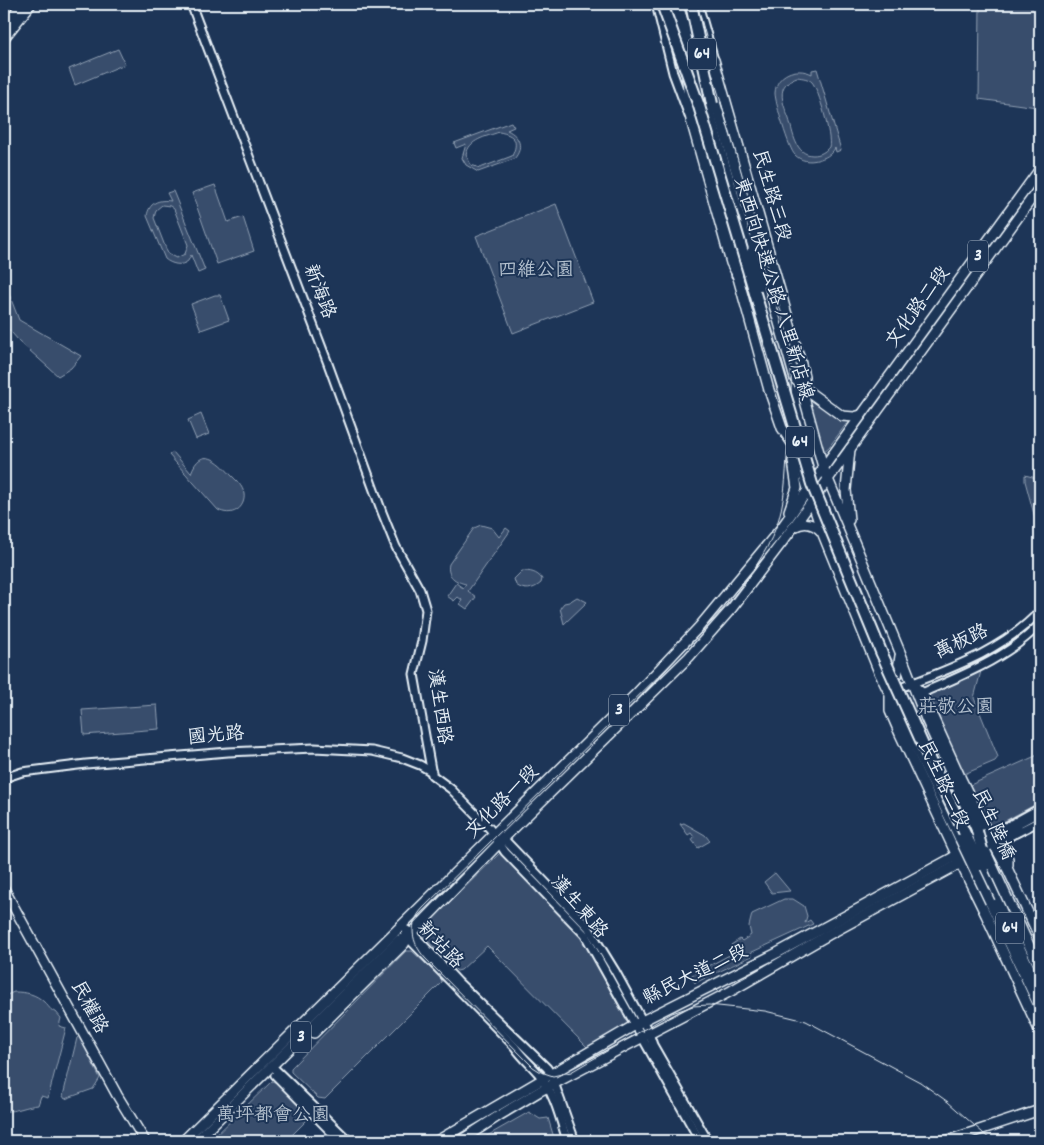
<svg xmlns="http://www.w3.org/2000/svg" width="1044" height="1145" viewBox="0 0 1044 1145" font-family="Dekko,'LXGW WenKai TC',sans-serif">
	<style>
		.green { fill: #374d6c; stroke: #909fb2; fill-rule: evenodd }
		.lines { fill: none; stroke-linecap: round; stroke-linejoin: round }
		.minor-casing { stroke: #e8f1f8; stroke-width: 11 }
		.major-casing { stroke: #e8f1f8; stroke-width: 12 }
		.highway-casing { stroke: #e8f1f8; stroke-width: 14 }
		.minor { stroke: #1d3557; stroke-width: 7 }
		.major { stroke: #1d3557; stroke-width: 9 }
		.highway { stroke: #1d3557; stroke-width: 10 }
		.rail { stroke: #e8f1f8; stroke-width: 1 }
		.major-bridge-casing { stroke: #e8f1f8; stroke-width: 12; stroke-linecap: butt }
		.highway-bridge-casing { stroke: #e8f1f8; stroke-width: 14; stroke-linecap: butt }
		.major-bridge { stroke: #1d3557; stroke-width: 9 }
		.highway-bridge { stroke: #1d3557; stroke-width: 10 }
		.labels { text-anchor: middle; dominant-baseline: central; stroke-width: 4; stroke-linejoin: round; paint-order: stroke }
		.shield { fill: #1d3557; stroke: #abb9c8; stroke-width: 1 }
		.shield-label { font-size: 18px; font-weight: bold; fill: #e8f1f8 }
		.street-label { font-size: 19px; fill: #e8f1f8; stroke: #1d3557 }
		.park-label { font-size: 19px; fill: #b3c0ce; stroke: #1d3557 }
	</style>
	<rect width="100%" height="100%" fill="#1d3557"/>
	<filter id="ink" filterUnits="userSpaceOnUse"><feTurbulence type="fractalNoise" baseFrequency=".02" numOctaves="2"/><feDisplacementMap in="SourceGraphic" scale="10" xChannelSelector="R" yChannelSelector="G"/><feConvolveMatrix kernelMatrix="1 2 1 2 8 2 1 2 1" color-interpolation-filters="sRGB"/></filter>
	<g filter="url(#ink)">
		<g class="green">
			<polygon points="980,4 1040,4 1040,88 1037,107 979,99"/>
			<polygon points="118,49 125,64 75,85 69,69"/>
			<path d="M817 69 841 150 836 152 835 148C831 155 825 158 817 160 809 162 801 161 795 155 789 150 775 102 775 93 776 74 796 66 812 74V70ZM797 77C803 78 808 78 812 82 819 90 832 137 829 147 825 152 820 155 813 155 795 155 793 132 789 119 786 111 780 99 783 89 785 83 791 79 797 77Z"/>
			<path d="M511 122 514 127 507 130C520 136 524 148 514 159L478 172 466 165 462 158 466 144 456 148 454 143ZM499 132C515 135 519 141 512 156L480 168 471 165 466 155C469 139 486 137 499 132Z"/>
			<polygon points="215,185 228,222 243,217 254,251 217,264 192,193"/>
			<path d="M173 191 205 270 198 273 191 255 188 261C181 267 171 264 165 259L147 216C149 203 158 199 171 201L167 193ZM162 205 170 206 174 209 188 245 185 254 176 258 168 254 154 218 156 210Z"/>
			<polygon points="556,204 593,302 513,333 476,236"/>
			<polygon points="4,281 19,320 81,356 71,368 58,376 19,341 4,324"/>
			<polygon points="215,295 220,295 229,320 201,330 191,304"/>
			<polygon points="805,389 842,416 847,423 829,447 822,453"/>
			<polygon points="201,414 209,434 196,439 188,420"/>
			<path d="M173 452 191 473C201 445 219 461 231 475 236 480 243 486 244 494 245 500 242 507 237 510 231 514 224 513 218 510L169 455Z"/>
			<polygon points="1025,475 1040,479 1040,529 1035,518 1025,481"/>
			<path d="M481 525 492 528 499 537 506 528 510 531 468 591 476 597 467 609 460 604 462 600 458 597 454 601 447 596 456 583 463 588 466 584C456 582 446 576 449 564L474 528Z"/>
			<path d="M522 571C530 571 537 572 542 579L541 583C533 590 524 591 516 585L514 579Z"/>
			<polygon points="577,597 587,602 564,624 560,608 564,603 569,602"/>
			<polygon points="981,671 974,698 998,757 995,761 962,775 928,695"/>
			<polygon points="157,705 159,729 84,735 82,710"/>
			<polygon points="1040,754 1040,802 990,829 968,786"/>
			<polygon points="684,823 705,835 710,841 698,848 692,840 694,837 691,833 688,835 680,824"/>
			<polygon points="500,853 581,935 629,1026 588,1048 487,946 461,970 457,971 419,932"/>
			<polygon points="775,873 790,891 772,893 764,882"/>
			<polygon points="784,899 793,899 804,906 807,916 805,923 810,920 813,924 750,953 752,956 695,983 690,976 735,952 731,945 740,939 742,941 751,935 749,926 752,914"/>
			<polygon points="406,951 412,951 441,978 442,982 325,1099 318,1098 291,1072 291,1068"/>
			<path d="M14 992C26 992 36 994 44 1002 49 1006 50 1011 56 1012L61 1018 59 1026 66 1028 48 1098 41 1096 38 1105C26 1106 16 1112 4 1111V996Z"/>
			<polygon points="79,1036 100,1078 93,1089 65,1099 63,1096 77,1038"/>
			<polygon points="272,1081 277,1083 307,1114 308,1119 286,1141 210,1141"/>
			<polygon points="529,1112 540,1119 548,1118 555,1141 478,1141"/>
		</g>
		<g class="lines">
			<g class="minor-casing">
				<g id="minor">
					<polyline points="191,4 327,361 382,512 396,547 420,590 426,610 422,641 414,674 432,775 451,789 490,829 505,852 585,935 700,1141"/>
					<polyline points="656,4 673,73 689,116"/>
					<polyline points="698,4 714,60"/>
					<path d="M895 690C946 670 1002 652 1040 611"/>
					<path d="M922 693C963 675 1009 657 1040 624"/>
					<polyline points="4,778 22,772 86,764 228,752 314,748 372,751 402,758 420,765 432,772"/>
					<polyline points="1016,833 1040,821"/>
					<polyline points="500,835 588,927 615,971 649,1033 653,1045 708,1141"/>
					<polyline points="400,926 412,933 458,982 547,1068 551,1074 575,1141"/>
					<path d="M405 935 515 1047C522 1057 530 1064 538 1073 554 1092 560 1118 567 1141"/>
					<polyline points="276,1070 349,1141"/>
					<polyline points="275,1075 340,1141"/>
				</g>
			</g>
			<g class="major-casing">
				<g id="major">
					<polyline points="678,4 686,26 699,49"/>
					<polyline points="4,26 22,4"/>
					<polyline points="4,38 31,4"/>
					<polyline points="705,54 717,99"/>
					<polyline points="714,60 800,360 804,376 805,401 823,467 900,652 926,719 977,831"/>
					<polyline points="687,80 691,120 731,263 737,274 769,390 782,428 795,448 822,532 879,672 960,839"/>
					<polyline points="713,95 767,273 774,305 795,379 805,389 842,416 854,417 861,415"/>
					<polyline points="789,511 797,488 793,461"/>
					<polyline points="849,520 846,490 850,449"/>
					<path d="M794 527C804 521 814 523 822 532"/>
					<polyline points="889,679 895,679 897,676 900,656"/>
					<polyline points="913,685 922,693 962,781 987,832 1008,870 1040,938"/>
					<polyline points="890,697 890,711 900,734 957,856 986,915 1040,1032"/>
					<polyline points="1001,841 1008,859 1008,865"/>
					<polyline points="4,889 117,1095 145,1141"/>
					<polyline points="990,902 1040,1008"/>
					<polyline points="1027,941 1040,968"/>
					<polyline points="314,1033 404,944 408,937"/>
					<polyline points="183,1141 634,696 699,627 782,527 831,457 1040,169"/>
					<polyline points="196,1141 399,940 408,937 509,833 689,657 732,608 792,529 1040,187"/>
					<polyline points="437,1141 642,1021 777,953 998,833"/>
					<polyline points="460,1141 500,1115 540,1091 731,991 828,935 994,845 1002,839"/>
					<polyline points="946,1141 1040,1110"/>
				</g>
			</g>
			<g class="highway-casing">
				<g id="highway">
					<polyline points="673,4 707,115"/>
					<polyline points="708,109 745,236 752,252"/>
					<polyline points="696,115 737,259 737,274"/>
					<polyline points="998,833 1040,810"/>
					<polyline points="1002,839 1018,830"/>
					<polyline points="980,865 1040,992"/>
				</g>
			</g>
			<use href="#minor" class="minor"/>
			<use href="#major" class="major"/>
			<use href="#highway" class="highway"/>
			<g class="rail">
				<path d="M683 4C688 27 704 47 711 70 741 164 765 260 790 355 793 387 790 411 788 442 786 467 786 494 779 518 764 570 714 619 677 658L423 908C408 924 411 942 425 958L533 1067 541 1072 553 1076 571 1072 672 1013 693 1006 709 1005 765 1011 806 1021 920 1082 948 1102 992 1141"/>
				<polyline points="697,4 711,55"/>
			</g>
			<g class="major-bridge-casing">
				<g id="major-bridge">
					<polyline points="960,839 990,902"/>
					<polyline points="986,852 1027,941"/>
				</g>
			</g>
			<g class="highway-bridge-casing">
				<g id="highway-bridge">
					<polyline points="662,4 699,106 812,484 882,654 932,765 980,865"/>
					<polyline points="691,4 712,104"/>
					<polyline points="752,252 760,285"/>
					<polyline points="977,831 986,865"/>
				</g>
			</g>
			<use href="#major-bridge" class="major-bridge"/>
			<use href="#highway-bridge" class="highway-bridge"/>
		</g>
	</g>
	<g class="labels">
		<g class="shield">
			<rect x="688" y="38.5" width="28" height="31" rx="4"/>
			<rect x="968" y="240.5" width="20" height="31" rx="4"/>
			<rect x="786" y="426.5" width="28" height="31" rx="4"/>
			<rect x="609" y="694.5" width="20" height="31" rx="4"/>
			<rect x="996" y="912.5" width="28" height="31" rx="4"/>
			<rect x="291" y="1021.5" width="20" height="31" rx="4"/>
		</g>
		<g class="shield-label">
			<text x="702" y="54">64</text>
			<text x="978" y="256">3</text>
			<text x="800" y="442">64</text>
			<text x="619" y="710">3</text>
			<text x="1010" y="928">64</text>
			<text x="301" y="1037">3</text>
		</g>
		<g class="street-label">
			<text transform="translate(770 196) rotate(74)">民生路三段</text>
			<text transform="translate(772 289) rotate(73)">東西向快速公路 八里新店線</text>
			<text transform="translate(318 292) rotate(69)">新海路</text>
			<text transform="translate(919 308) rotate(-54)">文化路二段</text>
			<text transform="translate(962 643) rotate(-25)">萬板路</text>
			<text transform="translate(438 707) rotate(82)">漢生西路</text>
			<text transform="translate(216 737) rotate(-5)">國光路</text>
			<text transform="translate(942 785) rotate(65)">民生路二段</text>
			<text transform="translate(503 803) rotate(-45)">文化路一段</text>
			<text transform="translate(992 825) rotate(65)">民生陸橋</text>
			<text transform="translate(578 908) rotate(49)">漢生東路</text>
			<text transform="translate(439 946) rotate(47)">新站路</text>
			<text transform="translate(696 976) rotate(-26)">縣民大道二段</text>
			<text transform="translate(88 1008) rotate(62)">民權路</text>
		</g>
		<g class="park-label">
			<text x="536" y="271">四維公園</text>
			<text x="956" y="708">莊敬公園</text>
			<text x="273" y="1116">萬坪都會公園</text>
		</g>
	</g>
	<rect width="1044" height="1145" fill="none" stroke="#1d3557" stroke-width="20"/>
	<rect x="10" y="10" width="1024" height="1125" fill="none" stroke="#e8f1f8" stroke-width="2" filter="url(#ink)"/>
</svg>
